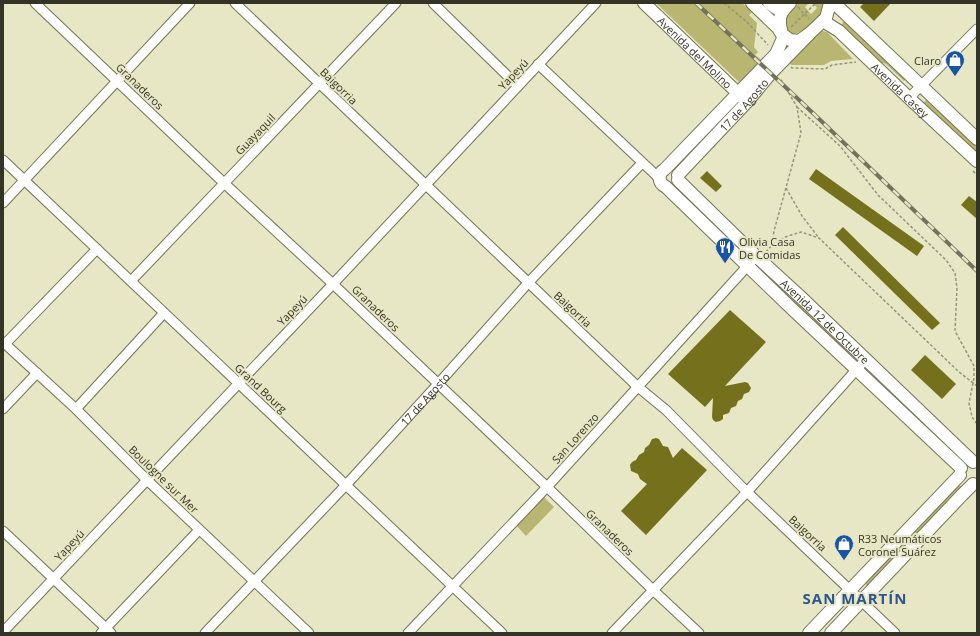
<svg xmlns="http://www.w3.org/2000/svg" width="980" height="636" viewBox="0 0 980 636" font-family="'Open Sans',sans-serif">
	<style>
		.green { fill: #b8b670 }
		.building { fill: #74701c }
		.lines { fill: none; stroke-linecap: round; stroke-linejoin: round }
		.street-casing { stroke: #737253; stroke-width: 11 }
		.secondary-casing { stroke: #737253; stroke-width: 14 }
		.path { stroke: #95957c; stroke-width: 1.5; stroke-dasharray: 3 2; stroke-linecap: butt }
		.street { stroke: #fff; stroke-width: 9 }
		.secondary { stroke: #fff; stroke-width: 12 }
		.rail-casing { stroke: #73725e; stroke-width: 4 }
		.rail { stroke: #e8e7c5; stroke-width: 2.5; stroke-dasharray: 8; stroke-linecap: butt }
		.labels { text-anchor: middle; dominant-baseline: central; stroke-width: 4; stroke-linejoin: round; paint-order: stroke }
		.street-label { font-size: 11px; fill: #343426; stroke: #e8e7c5 }
		.poi-label { font-size: 11px; fill: #343426; stroke: #e8e7c5; text-anchor: start }
		.district-label { font-size: 15px; font-weight: bold; letter-spacing: 1px; fill: #2e558c; stroke: #e8e7c5 }
	</style>
	<rect width="100%" height="100%" fill="#e8e7c5"/>
	<g class="green">
		<polygon points="656,3 742,3 752,12 749,15 757,23 754,47 758,52 755,55 764,62 739,82"/>
		<path d="M798 3H809L805 7 811 14 817 8 813 3H824C824 6 823 10 821 13 816 23 801 35 789 34L785 30C786 16 788 13 798 3Z"/>
		<polygon points="845,20 906,79 904,81 886,64 880,62 841,25"/>
		<polygon points="823,31 827,32 853,59 831,61 824,65 792,65 788,63 819,32"/>
		<polygon points="926,100 977,147 977,153 923,103"/>
		<polygon points="771,277 853,354 851,356 770,280"/>
		<polygon points="958,485 961,486 961,488 868,586 866,585 865,582"/>
		<polygon points="542,495 554,507 526,536 514,523"/>
	</g>
	<g class="building">
		<polygon points="864,3 891,3 874,21 860,7"/>
		<polygon points="816,169 924,246 917,256 809,179"/>
		<polygon points="707,171 722,186 716,192 700,178"/>
		<polygon points="969,196 977,202 977,219 961,205"/>
		<polygon points="843,227 940,323 932,330 835,235"/>
		<polygon points="730,310 766,342 725,386 745,382 748,383 751,388 749,392 744,394 742,399 738,401 736,406 731,408 729,413 723,415 723,419 720,421 716,422 713,420 712,417 713,398 705,407 668,374"/>
		<polygon points="925,355 956,384 942,399 911,370"/>
		<polygon points="656,438 659,439 663,446 668,447 673,458 682,448 707,470 646,535 621,511 647,484 640,479 638,474 631,471 630,465 632,462 636,460 639,455 644,452 645,448 649,445 652,439"/>
	</g>
	<g class="lines">
		<g class="street-casing">
			<g id="street">
				<polyline points="35,3 224,183 333,284 547,487 653,590 699,633"/>
				<polyline points="235,3 638,387 666,410 747,492 895,633"/>
				<polyline points="433,3 518,86"/>
				<polyline points="538,64 660,179"/>
				<polyline points="909,98 977,29"/>
				<polyline points="3,160 502,633"/>
				<polyline points="3,203 190,3"/>
				<polyline points="131,281 396,3"/>
				<polyline points="3,342 76,409 147,480 309,633"/>
				<polyline points="5,344 97,249"/>
				<polyline points="3,409 37,373"/>
				<polyline points="76,409 164,313"/>
				<polyline points="3,531 111,633"/>
				<polyline points="3,632 147,480 333,284 596,3"/>
				<polyline points="101,633 199,530"/>
				<path id="s1" d="M205 633 346 485 438 384 528 283 642 163"/>
				<polyline points="408,633 547,487 752,261"/>
				<polyline points="612,633 747,492 866,359"/>
			</g>
		</g>
		<g class="secondary-casing">
			<g id="secondary">
				<path id="s2" d="M644 3 743 98"/>
				<polyline points="752,3 778,28 781,33"/>
				<polyline points="769,3 776,8 784,9"/>
				<path d="M790 3C779 13 778 19 782 34L790 40 799 41 809 34 826 18 830 3"/>
				<polyline points="834,3 977,139"/>
				<path id="s3" d="M823 21 839 31 909 98 977 161"/>
				<path d="M784 36 776 54 665 169C657 174 658 183 666 187L789 306 961 468"/>
				<path id="s4" d="M678 175 747 102 771 73 809 34"/>
				<path id="s5" d="M678 180 757 257 805 301 973 462"/>
				<polyline points="809,633 960,475"/>
				<polyline points="831,633 962,495 973,484"/>
			</g>
		</g>
		<g class="path">
			<polyline points="724,3 747,22 768,45"/>
			<polyline points="798,7 809,19"/>
			<polyline points="791,27 816,3"/>
			<polyline points="791,67 792,68 825,69 832,65 856,62"/>
			<polyline points="797,107 840,146 878,195 946,260 955,273 957,288 955,331 974,366 974,378 969,403 972,417 977,424"/>
			<polyline points="973,171 977,175"/>
			<polyline points="786,188 802,216 819,238"/>
			<polyline points="772,245 785,237 801,232 819,238 959,372 977,386"/>
			<polyline points="766,252 772,245 774,231 801,133 797,107 780,78"/>
		</g>
		<use href="#street" class="street"/>
		<use href="#secondary" class="secondary"/>
		<g class="rail-casing">
			<polyline id="rail" points="696,3 815,115 977,271"/>
		</g>
		<use href="#rail" class="rail"/>
	</g>
	<defs>
		<g id="shop-pin" transform="scale(1)"><path d="M0 17L-7.5 6A9.5 9.5 0 1 1 7.5 6Z" fill="#1654a5" stroke="#e8e7c5"/><path d="M-5-2.5h2.3a2.7 3.5 0 0 1 5.4 0H5L5.5 6h-11ZM-1.5-2.5h3a1.5 2.3 0 0 0-3 0Z" fill="#fff"/></g>
		<g id="restaurant-pin" transform="scale(1)"><path d="M0 17L-7.5 6A9.5 9.5 0 1 1 7.5 6Z" fill="#1654a5" stroke="#e8e7c5"/><path d="M-5-6h1v4h1v-4h1v4h1v-4h1v5L-1.5 .5V6h-2V.5L-5-1ZM5-6V6H3V1.5H1.5Q1.5-4 5-6Z" fill="#fff"/></g>
	</defs>
	<g fill-rule="evenodd">
		<use href="#shop-pin" x="955" y="60"/>
		<use href="#restaurant-pin" x="725" y="247"/>
		<use href="#shop-pin" x="844" y="544"/>
	</g>
	<g class="labels">
		<g class="street-label">
			<text stroke="none"><textPath href="#s2" startOffset="71">Avenida del Molino</textPath></text>
			<text transform="translate(513 74) rotate(-47)">Yapeyú</text>
			<text transform="translate(140 86) rotate(44)">Granaderos</text>
			<text transform="translate(339 86) rotate(44)">Baigorria</text>
			<text stroke="none"><textPath href="#s3" startOffset="104">Avenida Casey</textPath></text>
			<text stroke="none"><textPath href="#s4" startOffset="96">17 de Agosto</textPath></text>
			<text transform="translate(255 134) rotate(-46)">Guayaquil</text>
			<text transform="translate(376 308) rotate(44)">Granaderos</text>
			<text transform="translate(573 309) rotate(43)">Baigorria</text>
			<text transform="translate(292 310) rotate(-46)">Yapeyú</text>
			<text stroke="none"><textPath href="#s5" startOffset="204">Avenida 12 de Octubre</textPath></text>
			<text transform="translate(261 388) rotate(43)">Grand Bourg</text>
			<text stroke="none"><textPath href="#s1" startOffset="321">17 de Agosto</textPath></text>
			<text transform="translate(575 438) rotate(-48)">San Lorenzo</text>
			<text transform="translate(164 479) rotate(44)">Boulogne sur Mer</text>
			<text transform="translate(610 532) rotate(44)">Granaderos</text>
			<text transform="translate(808 533) rotate(43)">Baigorria</text>
			<text transform="translate(69 545) rotate(-47)">Yapeyú</text>
		</g>
		<g class="poi-label">
			<text x="941" y="60" text-anchor="end">Claro</text>
			<text x="739" y="241">Olivia Casa<tspan x="739" dy="13">De Comidas</tspan></text>
			<text x="858" y="538">R33 Neumáticos<tspan x="858" dy="13">Coronel Suárez</tspan></text>
		</g>
		<g class="district-label">
			<text x="855" y="598">SAN MARTÍN</text>
		</g>
	</g>
	<rect width="980" height="636" fill="none" stroke="#343426" stroke-width="8"/>
</svg>
